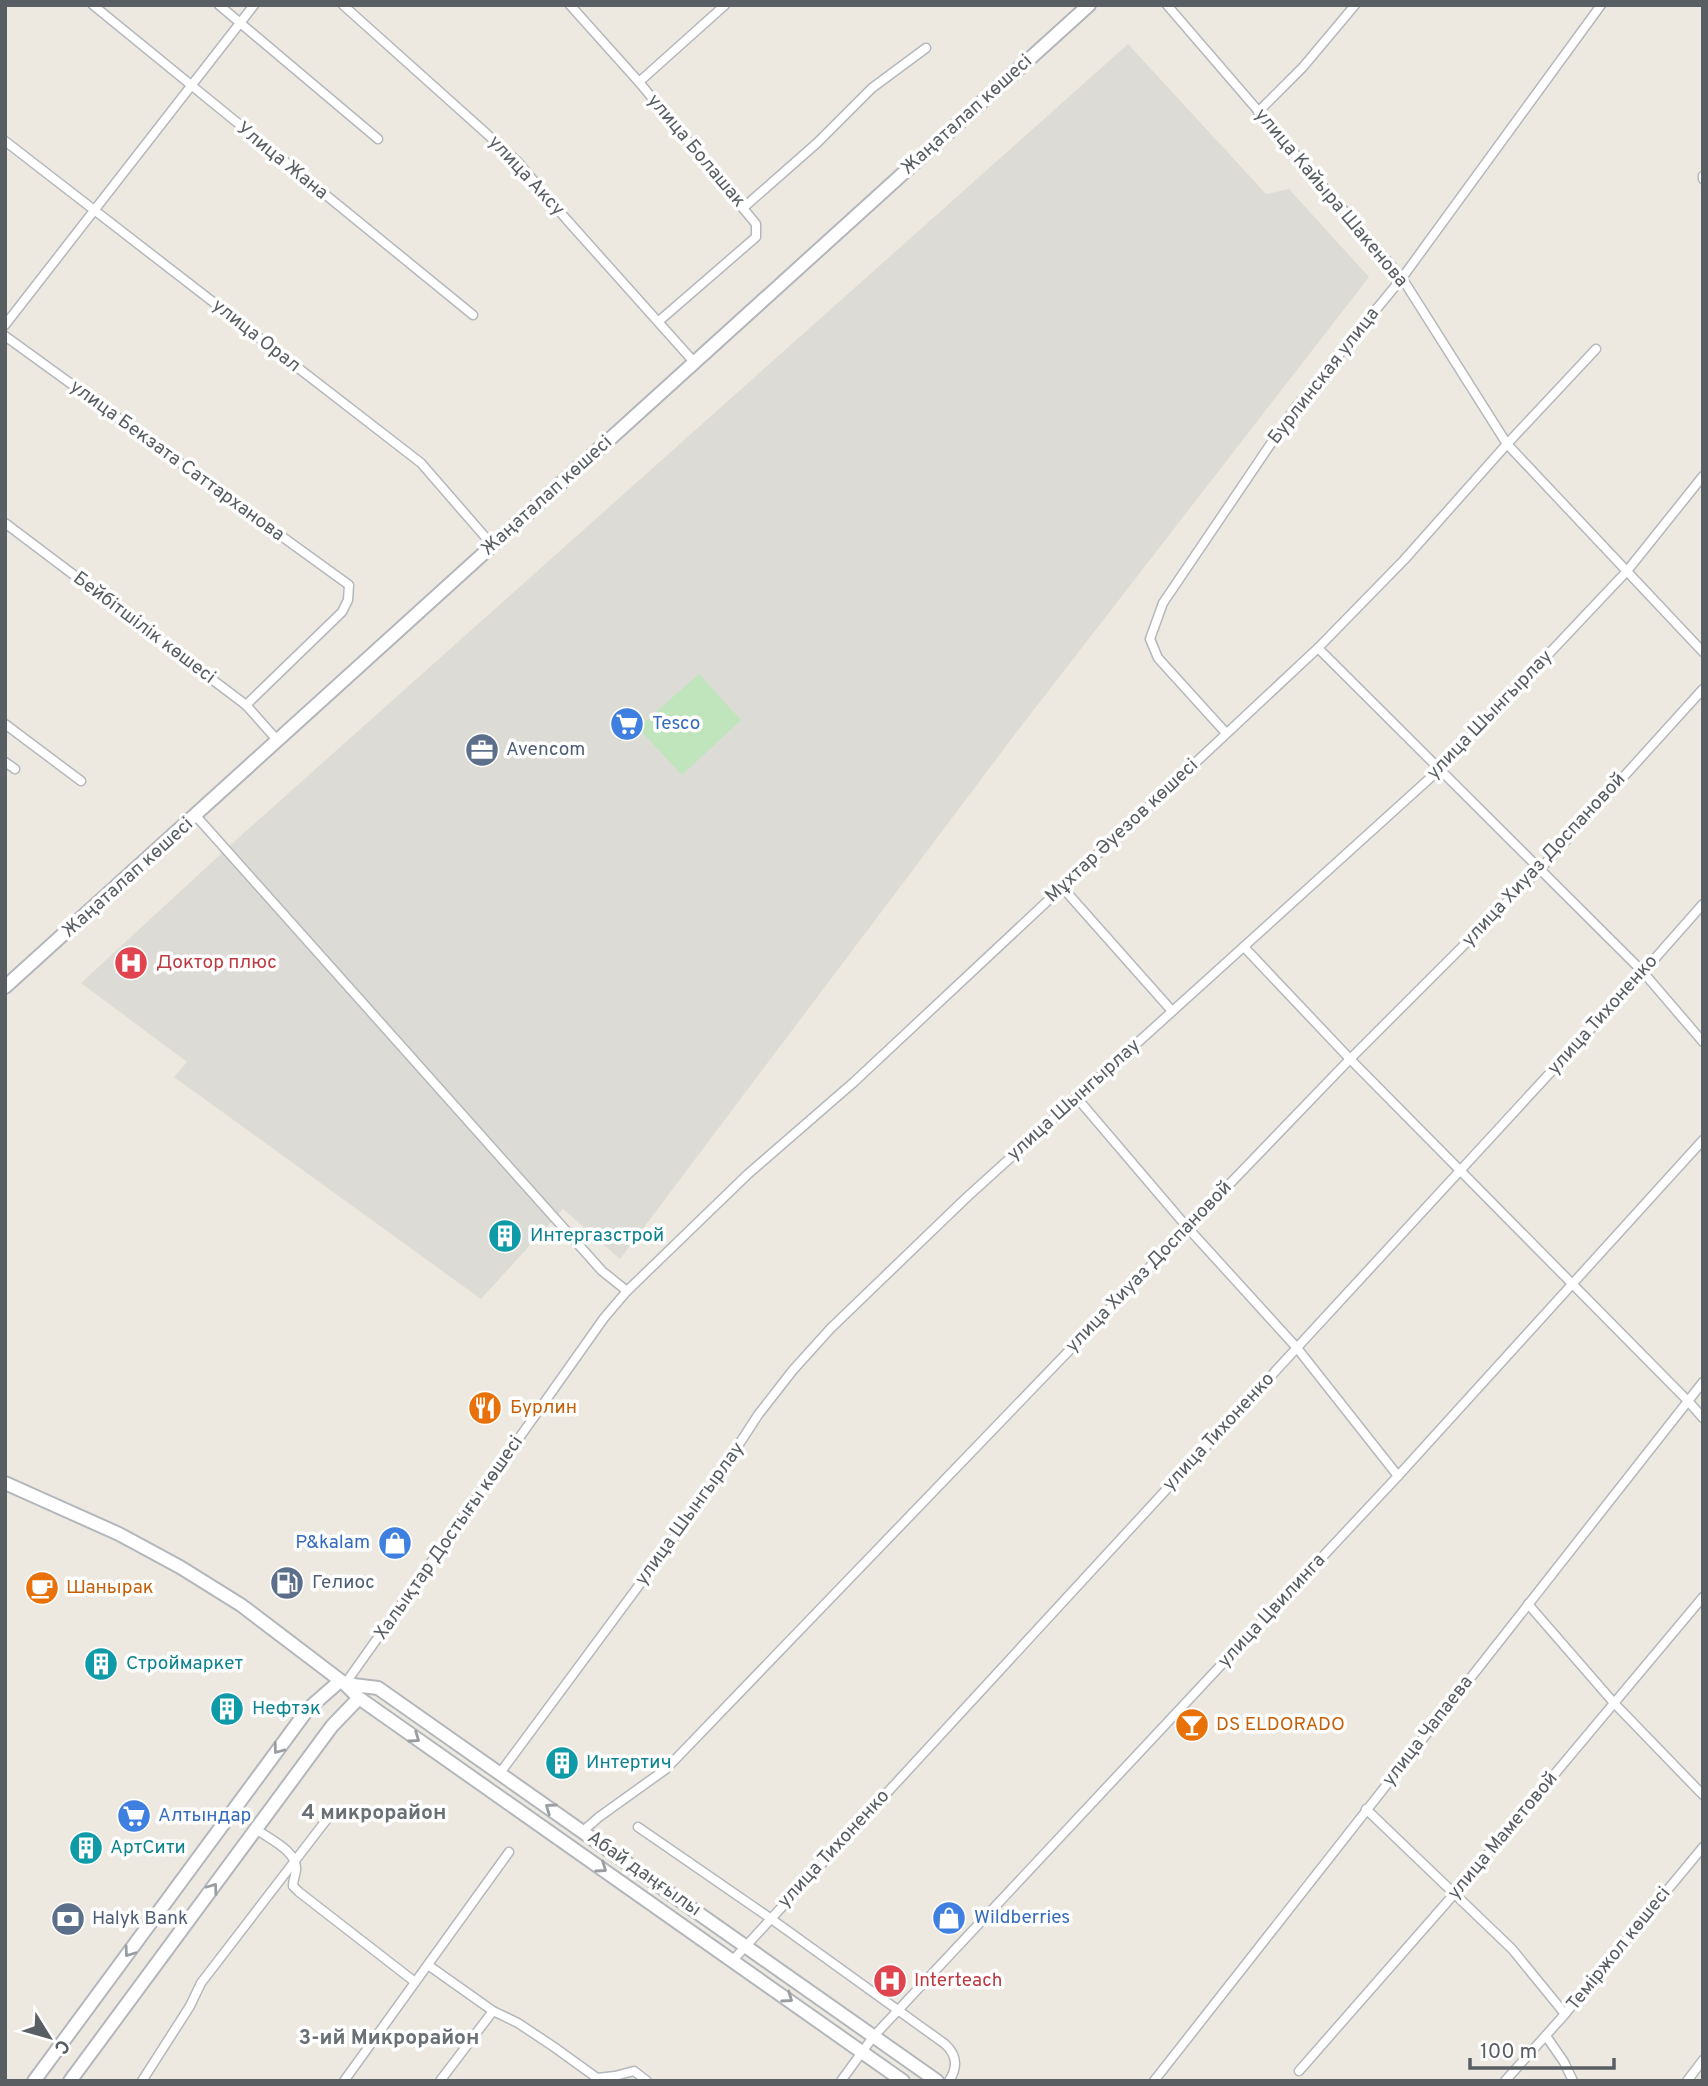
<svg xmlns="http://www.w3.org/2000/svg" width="1708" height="2086" viewBox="0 0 1708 2086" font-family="Overpass,sans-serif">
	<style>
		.industrial { fill: #dddbd5 }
		.green { fill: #c0e5bd }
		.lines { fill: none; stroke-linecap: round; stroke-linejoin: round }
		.street-casing { stroke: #b4b8bc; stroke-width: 11 }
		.secondary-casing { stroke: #b3b7bc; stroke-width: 16 }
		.street { stroke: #fff; stroke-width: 8 }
		.secondary { stroke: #fff; stroke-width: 12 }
		.oneway { stroke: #9b9ea1 }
		.labels { text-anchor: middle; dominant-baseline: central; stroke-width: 7; stroke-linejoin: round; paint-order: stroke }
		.street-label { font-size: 19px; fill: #595e62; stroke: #fff }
		.shop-label { font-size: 19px; fill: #366cbe; stroke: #fff; text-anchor: start }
		.service-label { font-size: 19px; fill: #4e5e75; stroke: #fff; text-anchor: start }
		.health-label { font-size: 19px; fill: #be3a42; stroke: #fff; text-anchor: start }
		.culture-label { font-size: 19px; fill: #0d838f; stroke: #fff; text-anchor: start }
		.food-label { font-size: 19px; fill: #c56008; stroke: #fff; text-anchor: start }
		.neighbourhood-label { font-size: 21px; font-weight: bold; fill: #6a7074; stroke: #fff }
	</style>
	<rect width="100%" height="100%" fill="#ede9e1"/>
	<polygon class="industrial" points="1128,44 1266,194 1289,189 1369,277 1022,725 620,1259 563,1209 481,1299 174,1077 187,1062 81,983 236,840"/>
	<polygon class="green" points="699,674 741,720 682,775 638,728"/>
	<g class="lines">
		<g class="street-casing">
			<g id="street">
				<polyline points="93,5 473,315"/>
				<polyline points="219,5 378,139"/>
				<polyline points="343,5 517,161 567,220 694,362"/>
				<polyline points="570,5 639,82 756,224 756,237 659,321"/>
				<polyline points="1167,5 1402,278 1507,444 1703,652"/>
				<polyline points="639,82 725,5"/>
				<polyline points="1258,112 1303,67 1355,5"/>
				<polyline points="5,141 421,463 493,546"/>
				<polyline points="1703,176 1703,179"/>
				<polyline points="743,208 817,143 872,88 926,48"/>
				<polyline points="5,325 254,5"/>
				<polyline points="5,336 349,585 348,600 342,612 246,705"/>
				<polyline points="5,523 246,705 277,740"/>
				<polyline points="1318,648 1643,972 1703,1042"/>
				<polyline points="5,724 81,781"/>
				<polyline points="1226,733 1158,658 1150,639 1163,603 1295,408 1402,278 1601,5"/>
				<polyline points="5,762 15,769"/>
				<polyline points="196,816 602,1271 627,1291"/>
				<polyline points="1062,887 1172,1011"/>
				<polyline points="1244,947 1350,1059 1688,1401 1703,1418"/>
				<polyline points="1077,1098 1187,1227 1297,1348 1398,1476"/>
				<polyline points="1528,1604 1614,1703 1703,1795"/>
				<polyline points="345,1684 604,1318 627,1291 748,1174 854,1082 1318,648 1404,560 1507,444 1596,349"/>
				<polyline points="500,1773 708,1492 758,1415 793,1370 831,1328 966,1198 1440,769 1627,571 1703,476"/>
				<polyline points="1366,1809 1512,1949 1565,2014"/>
				<path d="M638 1827 770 1918 945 2044C957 2055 958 2067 949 2081"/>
				<path d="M256 1829C269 1839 297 1851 296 1869 296 1875 293 1879 293 1886L299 1892 415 1982"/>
				<polyline points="583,1831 599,1817 666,1769 1350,1059 1541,868 1703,689"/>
				<polyline points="733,1960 1643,972 1703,904"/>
				<polyline points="428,1965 493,2011 518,2023 554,2047 597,2078 615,2076 634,2071 647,2081"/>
				<polyline points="1546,2036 1564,2062 1573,2081"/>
				<polyline points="1299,2071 1455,1893 1703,1597"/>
				<polyline points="142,2081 190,2006 201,1983 334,1810"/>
				<polyline points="344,2081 509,1852"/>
				<polyline points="440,2081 493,2011"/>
				<polyline points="841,2081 873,2037 1398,1476 1703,1140"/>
				<polyline points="1154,2081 1703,1382"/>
				<polyline points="1505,2081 1565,2014 1703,1847"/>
				<polyline points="1687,2081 1703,2060"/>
			</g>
		</g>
		<g class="secondary-casing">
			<g id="secondary">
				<polyline points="5,987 1089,5"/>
				<polyline points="5,1483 119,1534 180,1567 241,1605 345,1684 359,1698 903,2081"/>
				<polyline points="345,1684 378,1688 937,2081"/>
				<polyline points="34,2081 308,1709 340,1681"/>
				<polyline points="70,2081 332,1726 359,1698"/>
			</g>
		</g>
		<use href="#street" class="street"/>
		<use href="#secondary" class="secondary"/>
	</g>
	<defs><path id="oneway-chevron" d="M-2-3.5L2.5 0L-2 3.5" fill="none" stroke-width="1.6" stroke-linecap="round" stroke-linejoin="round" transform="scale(1.75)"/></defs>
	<g class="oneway">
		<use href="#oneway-chevron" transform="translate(415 1738) rotate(35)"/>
		<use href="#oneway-chevron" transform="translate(278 1749) rotate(127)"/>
		<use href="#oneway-chevron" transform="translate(550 1808) rotate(-145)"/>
		<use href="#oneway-chevron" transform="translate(602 1868) rotate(35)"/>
		<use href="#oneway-chevron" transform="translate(213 1888) rotate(-54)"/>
		<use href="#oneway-chevron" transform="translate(129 1952) rotate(126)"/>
		<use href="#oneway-chevron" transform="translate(788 1998) rotate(35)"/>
	</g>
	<defs>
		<g id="supermarket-disc" transform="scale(1.75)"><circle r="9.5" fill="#3f7fe0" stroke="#fff"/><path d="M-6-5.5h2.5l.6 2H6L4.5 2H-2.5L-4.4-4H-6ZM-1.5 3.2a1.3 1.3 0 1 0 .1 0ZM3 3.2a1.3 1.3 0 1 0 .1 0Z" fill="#fff"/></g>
		<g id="office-disc" transform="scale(1.75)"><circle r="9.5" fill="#5c6f8a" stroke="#fff"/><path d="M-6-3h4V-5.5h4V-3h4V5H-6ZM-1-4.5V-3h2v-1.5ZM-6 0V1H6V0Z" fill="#fff"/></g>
		<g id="hospital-disc" transform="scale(1.75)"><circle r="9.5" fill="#e0444e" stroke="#fff"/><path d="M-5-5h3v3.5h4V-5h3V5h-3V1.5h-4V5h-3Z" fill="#fff"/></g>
		<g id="building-disc" transform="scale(1.75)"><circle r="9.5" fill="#0f9aa8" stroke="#fff"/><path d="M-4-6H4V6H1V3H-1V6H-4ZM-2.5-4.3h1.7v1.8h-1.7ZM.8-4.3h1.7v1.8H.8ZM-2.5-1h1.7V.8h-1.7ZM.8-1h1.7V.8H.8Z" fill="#fff"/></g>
		<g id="restaurant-disc" transform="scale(1.75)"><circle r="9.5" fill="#e8710a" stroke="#fff"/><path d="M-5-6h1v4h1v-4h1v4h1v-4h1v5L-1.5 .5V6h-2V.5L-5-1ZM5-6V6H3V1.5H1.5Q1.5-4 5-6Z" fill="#fff"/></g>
		<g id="shop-disc" transform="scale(1.75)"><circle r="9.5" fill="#3f7fe0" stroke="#fff"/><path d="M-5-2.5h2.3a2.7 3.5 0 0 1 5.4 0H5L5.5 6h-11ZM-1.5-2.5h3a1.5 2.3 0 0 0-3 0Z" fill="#fff"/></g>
		<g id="fuel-disc" transform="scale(1.75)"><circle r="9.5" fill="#5c6f8a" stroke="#fff"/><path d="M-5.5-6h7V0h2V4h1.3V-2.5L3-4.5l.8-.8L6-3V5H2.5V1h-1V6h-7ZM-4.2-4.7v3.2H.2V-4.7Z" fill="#fff"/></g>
		<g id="cafe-disc" transform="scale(1.75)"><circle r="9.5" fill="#e8710a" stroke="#fff"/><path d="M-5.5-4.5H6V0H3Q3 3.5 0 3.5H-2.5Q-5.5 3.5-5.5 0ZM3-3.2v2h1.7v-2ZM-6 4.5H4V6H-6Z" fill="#fff"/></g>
		<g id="bar-disc" transform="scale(1.75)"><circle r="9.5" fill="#e8710a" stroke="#fff"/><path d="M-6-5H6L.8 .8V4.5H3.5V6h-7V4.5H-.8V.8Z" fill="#fff"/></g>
		<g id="bank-disc" transform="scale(1.75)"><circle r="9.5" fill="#5c6f8a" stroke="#fff"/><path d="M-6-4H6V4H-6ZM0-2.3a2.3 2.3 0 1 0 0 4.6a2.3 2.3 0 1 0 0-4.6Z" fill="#fff"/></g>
	</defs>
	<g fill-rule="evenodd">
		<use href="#supermarket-disc" x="627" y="724"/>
		<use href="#office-disc" x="482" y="750"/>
		<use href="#hospital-disc" x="131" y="963"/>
		<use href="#building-disc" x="505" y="1236"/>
		<use href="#restaurant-disc" x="485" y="1408"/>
		<use href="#shop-disc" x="395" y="1543"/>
		<use href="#fuel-disc" x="287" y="1583"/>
		<use href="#cafe-disc" x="42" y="1588"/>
		<use href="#building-disc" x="101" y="1664"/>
		<use href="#building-disc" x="227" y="1709"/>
		<use href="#bar-disc" x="1192" y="1725"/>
		<use href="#building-disc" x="562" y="1763"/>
		<use href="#supermarket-disc" x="134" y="1816"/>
		<use href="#building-disc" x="86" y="1848"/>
		<use href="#shop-disc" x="949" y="1918"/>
		<use href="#bank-disc" x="68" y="1919"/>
		<use href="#hospital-disc" x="890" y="1981"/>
	</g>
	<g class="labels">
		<g class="street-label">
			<text transform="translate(967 115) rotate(-42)">Жаңаталап көшесі</text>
			<text transform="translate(696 151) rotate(50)">улица Болашак</text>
			<text transform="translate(282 161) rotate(39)">Улица Жана</text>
			<text transform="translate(526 176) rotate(47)">улица Аксу</text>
			<text transform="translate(1331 198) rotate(50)">улица Кайыра Шакенова</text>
			<text transform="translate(256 336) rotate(38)">улица Орал</text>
			<text transform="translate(1324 376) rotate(-52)">Бурлинская улица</text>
			<text transform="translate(177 461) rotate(36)">улица Бекзата Саттарханова</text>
			<text transform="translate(547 496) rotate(-42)">Жаңаталап көшесі</text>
			<text transform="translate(144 628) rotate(37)">Бейбітшілік көшесі</text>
			<text transform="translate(1490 715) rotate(-46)">улица Шынгырлау</text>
			<text transform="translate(1122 831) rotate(-43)">Мұхтар Әуезов көшесі</text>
			<text transform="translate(1544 860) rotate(-47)">улица Хиуаз Доспановой</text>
			<text transform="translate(128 878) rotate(-42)">Жаңаталап көшесі</text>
			<text transform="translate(1603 1015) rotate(-48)">улица Тихоненко</text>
			<text transform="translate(1074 1100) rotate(-42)">улица Шынгырлау</text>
			<text transform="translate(1149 1267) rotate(-46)">улица Хиуаз Доспановой</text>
			<text transform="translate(1219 1432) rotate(-47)">улица Тихоненко</text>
			<text transform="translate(690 1514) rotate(-54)">улица Шынгырлау</text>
			<text transform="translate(449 1538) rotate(-55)">Халықтар Достығы көшесі</text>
			<text transform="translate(1272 1611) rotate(-47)">улица Цвилинга</text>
			<text transform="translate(1428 1731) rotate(-52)">улица Чапаева</text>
			<text transform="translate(1503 1836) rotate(-50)">улица Маметовой</text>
			<text transform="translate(834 1849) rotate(-47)">улица Тихоненко</text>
			<text transform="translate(644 1874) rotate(35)">Абай даңғылы</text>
			<text transform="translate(1619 1949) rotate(-51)">Теміржол көшесі</text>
		</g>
		<g class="shop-label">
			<text x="652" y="724">Tesco</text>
			<text x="370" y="1543" text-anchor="end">P&amp;kalam</text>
			<text x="158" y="1816">Алтындар</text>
			<text x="974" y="1918">Wildberries</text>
		</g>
		<g class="service-label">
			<text x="506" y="750">Avencom</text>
			<text x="312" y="1583">Гелиос</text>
			<text x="92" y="1919">Halyk Bank</text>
		</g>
		<g class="health-label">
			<text x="156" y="963">Доктор плюс</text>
			<text x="914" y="1981">Interteach</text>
		</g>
		<g class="culture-label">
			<text x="530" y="1236">Интергазстрой</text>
			<text x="126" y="1664">Строймаркет</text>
			<text x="252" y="1709">Нефтэк</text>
			<text x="586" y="1763">Интертич</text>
			<text x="110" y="1848">АртСити</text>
		</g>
		<g class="food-label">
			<text x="510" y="1408">Бурлин</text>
			<text x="66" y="1588">Шанырак</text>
			<text x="1216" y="1725">DS ELDORADO</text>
		</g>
		<g class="neighbourhood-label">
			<text x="374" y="1813">4 микрорайон</text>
			<text x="389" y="2038">3-ий Микрорайон</text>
		</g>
	</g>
	<rect width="1708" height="2086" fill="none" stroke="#595e62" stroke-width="14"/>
	<g transform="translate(49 2037) rotate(127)" stroke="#ffffff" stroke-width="5" paint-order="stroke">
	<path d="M0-5L12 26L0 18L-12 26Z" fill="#595e62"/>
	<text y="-10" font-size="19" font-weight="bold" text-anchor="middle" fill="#595e62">С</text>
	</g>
	<path d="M1470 2058v10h144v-10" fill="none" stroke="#595e62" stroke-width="3.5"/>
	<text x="1480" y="2058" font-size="21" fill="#595e62" stroke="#ffffff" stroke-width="5" paint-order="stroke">100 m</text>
</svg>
